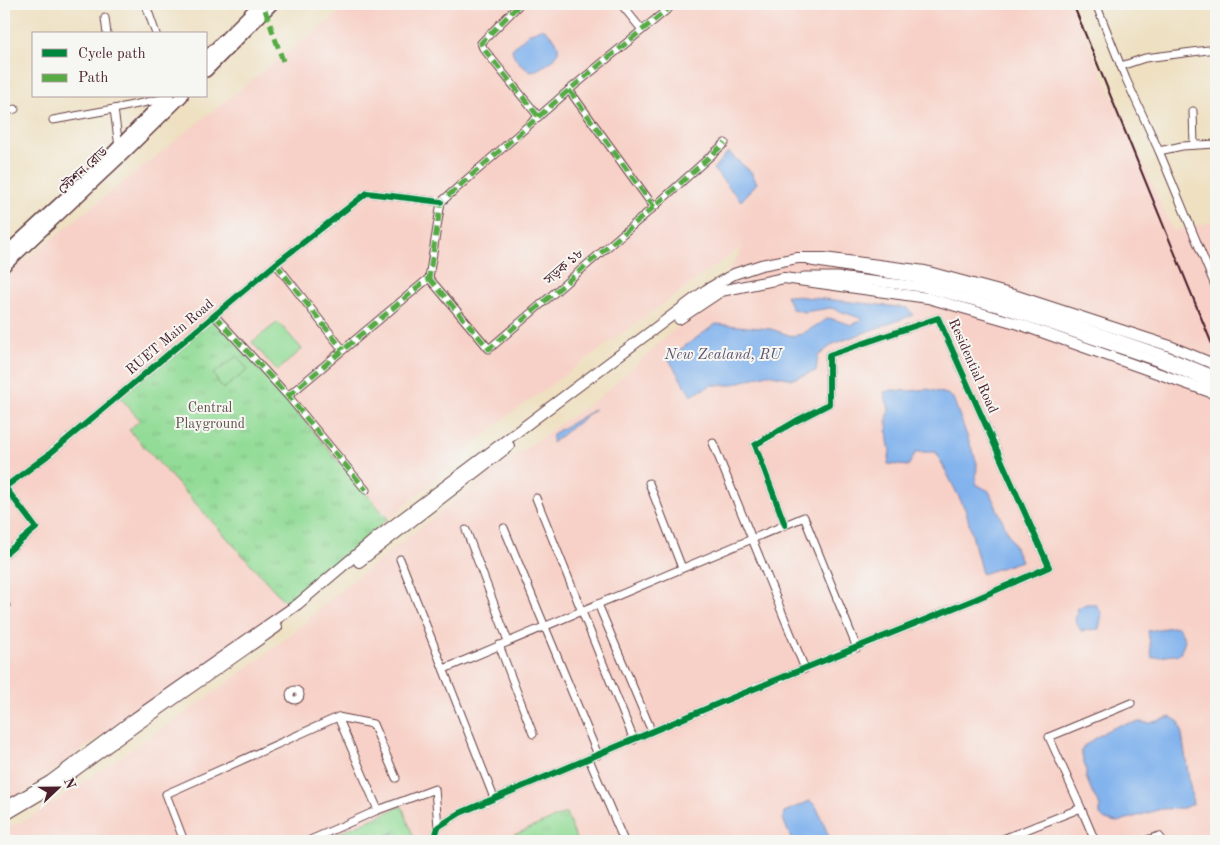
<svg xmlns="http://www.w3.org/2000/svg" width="1220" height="845" viewBox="0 0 1220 845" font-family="'Old Standard TT','Noto Serif Bengali',serif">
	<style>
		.built { fill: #f7d1c7 }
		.grass { fill: url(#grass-tufts); stroke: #6e7e61 }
		.pitch { fill: #93dc97; stroke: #6e7e61 }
		.water { fill: #82b3ed; stroke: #66698c }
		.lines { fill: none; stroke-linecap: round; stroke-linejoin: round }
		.minor-casing { stroke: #633c42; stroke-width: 9 }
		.tertiary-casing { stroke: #633c42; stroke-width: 11 }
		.secondary-casing { stroke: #633c42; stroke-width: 12 }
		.primary-casing { stroke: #633c42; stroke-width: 14 }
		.minor { stroke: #fff; stroke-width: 7 }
		.tertiary { stroke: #fff; stroke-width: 9 }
		.secondary { stroke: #fff; stroke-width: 10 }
		.primary { stroke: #fff; stroke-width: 11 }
		.rail { stroke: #4a1f2b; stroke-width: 2 }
		.quiet { stroke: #57aa44; stroke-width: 5; stroke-dasharray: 10 5; stroke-linecap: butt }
		.cycleway-casing { stroke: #f6f6f2; stroke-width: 9 }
		.cycleway { stroke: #00873e; stroke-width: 6 }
		.labels { text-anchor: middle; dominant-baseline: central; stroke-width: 4; stroke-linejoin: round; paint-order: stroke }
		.street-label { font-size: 14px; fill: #4a1f2b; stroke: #f6f6f2 }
		.park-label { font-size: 14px; fill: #5c4e46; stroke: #f6f6f2 }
		.water-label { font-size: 15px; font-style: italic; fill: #5e536f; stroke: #f6f6f2 }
	</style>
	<defs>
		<pattern id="grass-tufts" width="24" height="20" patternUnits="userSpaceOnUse" patternTransform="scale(1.25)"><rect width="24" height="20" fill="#93dc97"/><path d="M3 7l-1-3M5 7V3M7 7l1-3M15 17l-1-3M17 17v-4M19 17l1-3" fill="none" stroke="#80bc82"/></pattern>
	</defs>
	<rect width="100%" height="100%" fill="#f6f6f2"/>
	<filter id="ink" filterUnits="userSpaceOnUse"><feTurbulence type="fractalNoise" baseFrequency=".02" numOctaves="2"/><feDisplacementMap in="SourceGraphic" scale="10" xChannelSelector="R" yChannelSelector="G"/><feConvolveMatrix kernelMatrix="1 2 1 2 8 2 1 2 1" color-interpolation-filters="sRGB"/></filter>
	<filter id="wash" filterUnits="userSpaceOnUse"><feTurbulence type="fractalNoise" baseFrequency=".0096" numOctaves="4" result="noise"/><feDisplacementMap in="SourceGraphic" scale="20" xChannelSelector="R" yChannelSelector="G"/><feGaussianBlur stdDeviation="1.12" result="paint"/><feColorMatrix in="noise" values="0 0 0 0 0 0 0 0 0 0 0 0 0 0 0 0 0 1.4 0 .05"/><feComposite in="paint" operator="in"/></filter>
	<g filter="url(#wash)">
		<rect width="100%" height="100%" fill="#eee0c1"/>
		<polygon class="built" points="351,4 1071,4 1173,231 1216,221 1216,841 4,841 4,828 29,819 221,688 297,630 336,594 449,505 520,452 601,396 717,291 744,245 501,421 314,585 213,661 98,738 21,794 4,802 4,277 272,64"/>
		<g class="grass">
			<polygon points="215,316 388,519 287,604 129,430 140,420 119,396"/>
			<polygon points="402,806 415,841 321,841"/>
			<polygon points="566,813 577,841 517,841 514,835"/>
		</g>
		<g class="pitch">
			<polygon points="278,322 302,349 277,371 252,342"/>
			<polygon points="237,356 248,370 223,389 213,374"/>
		</g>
		<g class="water">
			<path d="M543 28C570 49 558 61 531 72 523 67 513 59 512 49L528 34Z"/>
			<polygon points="728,152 751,172 757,183 741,201 713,169"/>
			<polygon points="786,295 908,308 913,315 833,344 818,356 816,371 793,379 767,374 730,385 711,385 691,396 668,358 716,324 771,329 792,336 802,334 829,318 852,325 863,319 831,308 804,312 792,309"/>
			<polygon points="927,389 947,394 953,398 977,463 976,484 989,491 1021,561 982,574 966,511 936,452 916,452 908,466 888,464 890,450 888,441 887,420 889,409 884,392 892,390 910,391"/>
			<polygon points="595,409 552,443 553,434"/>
			<polygon points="1086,604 1096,604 1102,614 1099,629 1081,631 1075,620 1078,608"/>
			<polygon points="1178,626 1185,640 1180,654 1152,658 1148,631"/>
			<polygon points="1171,717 1179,722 1181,729 1193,804 1183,808 1161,809 1117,822 1105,820 1100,815 1100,806 1093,794 1086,777 1086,769 1081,752 1084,746 1106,731 1120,725 1140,722 1150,723"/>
			<polygon points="810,801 816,806 831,841 792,841 783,819 784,812"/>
			<polygon points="393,833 398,841 372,841"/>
		</g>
	</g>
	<g filter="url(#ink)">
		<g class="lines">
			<g class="minor-casing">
				<g id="minor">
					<polyline points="621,4 642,30"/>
					<polyline points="1096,4 1126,79 1159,151 1216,288"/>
					<polyline points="518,6 481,43 483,48 538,116"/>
					<polyline points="147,8 156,34"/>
					<polyline points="105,18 107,34"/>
					<polyline points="1121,66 1145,58 1216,49"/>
					<polyline points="569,90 654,207"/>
					<polyline points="114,109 119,147"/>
					<polyline points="1193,111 1194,145"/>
					<polyline points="4,112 15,109"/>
					<polyline points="53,120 114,109 166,98"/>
					<polyline points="1159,151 1182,146 1216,144"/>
					<polyline points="276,264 343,350"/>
					<polyline points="429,278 489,349 654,207 725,143"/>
					<polyline points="215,316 288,396 366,490"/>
					<polyline points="288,396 429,278 441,202 569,90 674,4"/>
					<polyline points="713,443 805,669"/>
					<polyline points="649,483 682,568"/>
					<polyline points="536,498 634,740"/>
					<polyline points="504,528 598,755"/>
					<polyline points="466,530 508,641"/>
					<polyline points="4,555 36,528 5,487 47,456 278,262 367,193 441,202"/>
					<polyline points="400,559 494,798"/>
					<polyline points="4,603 6,606"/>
					<polyline points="598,604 649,725"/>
					<polyline points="499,645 533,734"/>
					<polyline points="444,669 804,517 857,648"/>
					<circle cx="295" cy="695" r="5"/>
					<polyline points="338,717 373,724 396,778"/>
					<polyline points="589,759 624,841"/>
					<polyline points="1081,808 1049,737 1131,703"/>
					<polyline points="378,810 435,789 438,827"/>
					<polyline points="184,841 166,794 338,717 378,810 308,841"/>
					<polyline points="434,841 438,827 460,813 729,699 976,599 1049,567 938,318 829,355 829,404 796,421 755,445 785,525"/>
					<polyline points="998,841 1081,808 1095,841"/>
					<polyline points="1144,841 1159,836 1163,841"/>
				</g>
			</g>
			<g class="tertiary-casing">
				<g id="tertiary">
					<polyline points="811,261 924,279 1006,301 1162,354 1216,376"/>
					<polyline points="804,277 838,277 922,287 1004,309 1159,362 1216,385"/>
				</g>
			</g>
			<g class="secondary-casing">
				<g id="secondary">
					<polyline points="679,319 721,291 784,278 928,298 1019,324 1216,394"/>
					<polyline points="359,562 509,446"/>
					<polyline points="4,808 50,781 132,720 298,604 376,538 706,290 734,274 761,265 797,258 824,258 925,271 1014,295 1170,346 1216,365"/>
					<polyline points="4,816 53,787 136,726 277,627"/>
				</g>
			</g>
			<g class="primary-casing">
				<g id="primary">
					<polyline points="206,58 260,4"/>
					<polyline points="206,71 272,4"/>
					<polyline points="4,255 98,168 168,96"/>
					<polyline points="4,266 121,156 182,96"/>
				</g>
			</g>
			<use href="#minor" class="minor"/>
			<use href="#tertiary" class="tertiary"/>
			<use href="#secondary" class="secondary"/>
			<use href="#primary" class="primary"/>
			<polyline class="rail" points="1073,4 1216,354"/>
			<g class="quiet">
				<polyline points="518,6 481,43 483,48 538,116"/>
				<polyline points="265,10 283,61"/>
				<polyline points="569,90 654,207"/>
				<polyline points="276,264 343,350"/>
				<polyline points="429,278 489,349 654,207 725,143"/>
				<polyline points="215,316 288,396 366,490"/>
				<polyline points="288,396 429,278 441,202 569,90 674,4"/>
			</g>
			<g class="cycleway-casing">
				<g id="cycleway">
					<polyline points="4,555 36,528 5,487 47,456 278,262 367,193 441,202"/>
					<polyline points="434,841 438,827 460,813 729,699 976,599 1049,567 938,318 829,355 829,404 796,421 755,445 785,525"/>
				</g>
			</g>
			<use href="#cycleway" class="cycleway"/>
		</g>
	</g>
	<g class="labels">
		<g class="street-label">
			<text transform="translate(83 171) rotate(-43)">স্টেশন রোড</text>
			<text transform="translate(564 267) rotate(-41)">সড়ক ১৮</text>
			<text transform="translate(170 337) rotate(-40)">RUET Main Road</text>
			<text transform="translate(973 366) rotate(66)">Residential Road</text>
		</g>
		<g class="park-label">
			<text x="210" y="408">Central<tspan x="210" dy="16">Playground</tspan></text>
		</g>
		<g class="water-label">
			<text x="723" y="355">New Zealand, RU</text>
		</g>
	</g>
	<rect width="1220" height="845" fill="none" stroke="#f6f6f2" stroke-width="20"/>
	<rect x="32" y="32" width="175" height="65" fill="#f6f6f2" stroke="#b1a0a2"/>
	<rect x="42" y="49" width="25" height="8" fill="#00873e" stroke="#b1a0a2"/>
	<text x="78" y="58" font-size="15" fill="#4a1f2b">Cycle path</text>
	<rect x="42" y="74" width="25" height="8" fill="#57aa44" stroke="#b1a0a2"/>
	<text x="78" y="82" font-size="15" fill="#4a1f2b">Path</text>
	<g transform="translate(58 788) rotate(68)" stroke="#f6f6f2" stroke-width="4" paint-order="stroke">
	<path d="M0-4L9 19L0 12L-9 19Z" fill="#4a1f2b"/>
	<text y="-8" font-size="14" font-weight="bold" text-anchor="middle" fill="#4a1f2b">N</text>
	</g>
</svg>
